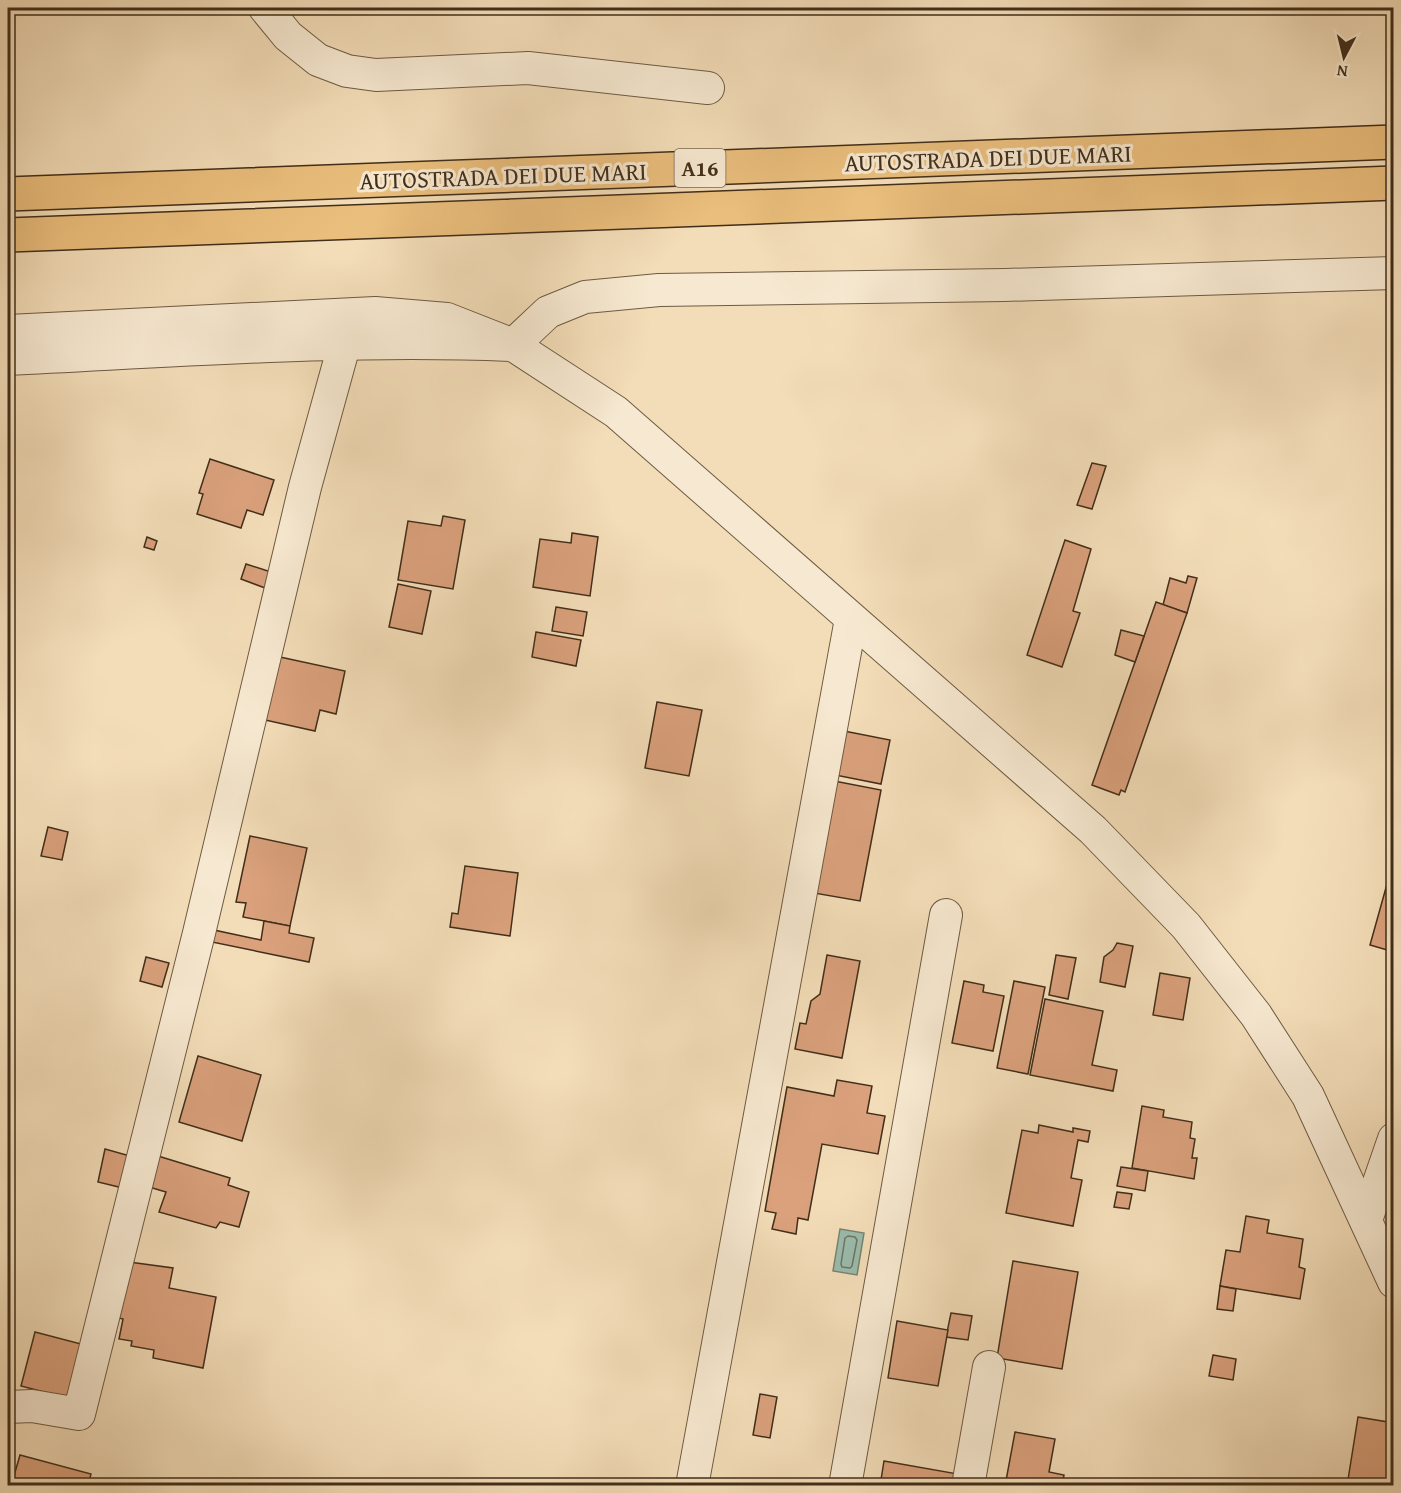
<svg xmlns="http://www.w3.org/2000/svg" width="1401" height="1493" viewBox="0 0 1401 1493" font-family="'Gentium Book Plus',serif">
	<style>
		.water { fill: #9bbcad; stroke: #778372; stroke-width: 1.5 }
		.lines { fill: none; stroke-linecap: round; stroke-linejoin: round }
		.shore { stroke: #6e7564; stroke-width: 1.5 }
		.building { fill: #daa17c; stroke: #412e1a; stroke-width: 1.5 }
		.minor-casing { stroke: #6e5a42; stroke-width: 34 }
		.motorway-casing { stroke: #412e1a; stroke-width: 36 }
		.minor { stroke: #f7e9d1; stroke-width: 32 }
		.motorway { stroke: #eabe7c; stroke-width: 33 }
		.labels { text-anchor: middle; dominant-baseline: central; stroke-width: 6; stroke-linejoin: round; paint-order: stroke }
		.shield { fill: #f7e9d1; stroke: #786651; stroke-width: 1.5 }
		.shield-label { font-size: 22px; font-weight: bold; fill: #412e1a }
		.street-label { font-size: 24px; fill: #412e1a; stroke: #f7e9d1 }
	</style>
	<rect width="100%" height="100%" fill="#f3ddb8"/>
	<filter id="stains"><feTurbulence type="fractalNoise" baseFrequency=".00333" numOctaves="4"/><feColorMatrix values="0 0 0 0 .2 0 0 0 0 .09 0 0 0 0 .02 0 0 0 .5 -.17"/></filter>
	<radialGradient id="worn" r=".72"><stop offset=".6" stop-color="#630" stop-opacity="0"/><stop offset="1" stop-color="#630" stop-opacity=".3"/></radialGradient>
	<polygon class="water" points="840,1229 864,1233 857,1275 833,1271"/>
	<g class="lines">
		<polygon class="shore" points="848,1236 855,1237 857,1240 852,1266 850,1268 842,1267 841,1264 845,1238"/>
	</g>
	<g class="building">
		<polygon points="210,459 274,480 263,515 247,510 241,528 197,514 203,494 199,493"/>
		<polygon points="1092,463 1106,466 1092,509 1077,505"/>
		<polygon points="443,516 465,520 453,589 398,580 408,521 441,526"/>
		<polygon points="572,533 598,537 590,596 533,587 540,539 571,543"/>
		<polygon points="147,537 157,541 154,550 144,547"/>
		<polygon points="1065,540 1091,549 1073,611 1080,613 1062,667 1027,655"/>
		<polygon points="246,564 271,572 265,588 241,579"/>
		<polygon points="1188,576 1197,578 1187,613 1163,605 1170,578 1186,583"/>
		<polygon points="398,584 431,591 422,634 389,627"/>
		<polygon points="1156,602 1187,613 1125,792 1121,790 1119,795 1092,785"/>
		<polygon points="556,607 587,612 583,636 552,631"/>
		<polygon points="1121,630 1144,636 1135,662 1115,655"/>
		<polygon points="536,632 581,640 576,666 532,657"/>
		<polygon points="280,657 345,671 336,714 320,710 315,731 265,720"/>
		<polygon points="657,702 702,710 689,776 645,768"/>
		<polygon points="839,730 890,740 881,784 830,774"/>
		<polygon points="829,780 881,790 860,901 808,892"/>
		<polygon points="48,827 68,832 62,860 41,856"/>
		<polygon points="250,836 307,848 290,926 243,917 246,903 236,902"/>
		<polygon points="465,866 518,873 510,936 450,927 452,913 458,914"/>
		<polygon points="1387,884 1394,887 1394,952 1370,945"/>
		<polygon points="264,921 290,926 289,933 314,938 309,962 207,941 209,929 261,940"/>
		<polygon points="1117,943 1133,946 1125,987 1100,982 1104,957 1113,950"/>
		<polygon points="827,955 860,961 842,1058 795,1049 800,1023 806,1024 811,1001 820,994"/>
		<polygon points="1056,955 1076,958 1068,999 1049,995"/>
		<polygon points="146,957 169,963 162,987 140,981"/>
		<polygon points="1160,973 1190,978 1183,1020 1153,1015"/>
		<polygon points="964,981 984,985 983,992 1004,996 993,1051 952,1043"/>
		<polygon points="1014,981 1045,987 1028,1074 997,1068"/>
		<polygon points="1045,999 1103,1011 1092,1065 1117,1070 1113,1091 1030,1075"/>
		<polygon points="198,1056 261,1075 242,1141 179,1122"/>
		<polygon points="837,1080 872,1086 867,1113 885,1116 878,1154 822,1144 808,1220 798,1218 796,1234 772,1229 776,1213 765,1211 787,1087 834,1096"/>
		<polygon points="1142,1106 1164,1110 1163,1117 1192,1122 1190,1138 1195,1139 1192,1158 1197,1158 1194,1179 1132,1168"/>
		<polygon points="1039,1125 1073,1132 1073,1128 1090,1131 1088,1142 1078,1140 1071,1178 1082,1180 1073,1226 1006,1213 1022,1130 1038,1133"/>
		<polygon points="105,1149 130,1156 123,1188 98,1182"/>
		<polygon points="158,1156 230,1178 228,1185 249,1192 239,1227 220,1222 216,1228 159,1212 166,1192 149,1187"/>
		<polygon points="1121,1167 1148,1171 1145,1191 1117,1186"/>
		<polygon points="1117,1192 1132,1194 1129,1209 1114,1207"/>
		<polygon points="1246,1216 1269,1220 1267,1233 1303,1239 1299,1267 1305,1269 1300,1299 1220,1286 1226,1250 1240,1252"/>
		<polygon points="1013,1261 1078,1272 1062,1369 997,1358"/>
		<polygon points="129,1262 173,1268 169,1288 216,1297 203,1368 153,1358 154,1350 131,1346 132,1341 119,1339 123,1319 119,1318"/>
		<polygon points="1220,1286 1236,1289 1233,1311 1217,1309"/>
		<polygon points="951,1313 972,1316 968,1340 946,1337"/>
		<polygon points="897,1321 948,1330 938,1386 888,1378"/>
		<polygon points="35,1332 81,1344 67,1398 21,1386"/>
		<polygon points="1213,1355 1236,1359 1233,1380 1209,1376"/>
		<polygon points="760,1394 777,1397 770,1438 753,1435"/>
		<polygon points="1358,1417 1394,1423 1394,1486 1347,1486"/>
		<polygon points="1015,1432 1055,1439 1049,1472 1064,1475 1062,1486 1005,1486"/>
		<polygon points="20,1455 91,1474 88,1486 11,1486"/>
		<polygon points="884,1461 958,1474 957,1486 880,1486"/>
	</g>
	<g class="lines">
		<g class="minor-casing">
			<g id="minor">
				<polyline points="265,8 288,36 318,60 347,71 376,75 528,68 708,88"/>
				<polyline points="8,331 375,313 447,319 513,345 616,412 1093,830 1186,926 1256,1015 1308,1096 1394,1282"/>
				<path d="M8 359C176 351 344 338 513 345L548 312 585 297 659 290 1005 285 1394 273"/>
				<polyline points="1366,1220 1394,1139"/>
				<polyline points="8,1407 32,1406 79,1414 199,933 305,487 345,342"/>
				<polyline points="692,1486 851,619"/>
				<polyline points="845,1486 946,915"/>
				<polyline points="968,1486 989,1367"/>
			</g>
		</g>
		<g class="motorway-casing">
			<g id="motorway">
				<polyline points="8,194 1394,142"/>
				<polyline points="8,235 1394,183"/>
			</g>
		</g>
		<use href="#minor" class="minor"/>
		<use href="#motorway" class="motorway"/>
	</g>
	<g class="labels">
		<rect class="shield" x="674.5" y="149" width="51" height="38" rx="4.5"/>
		<g class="shield-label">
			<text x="700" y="168">A16</text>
		</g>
		<g class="street-label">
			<text transform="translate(988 158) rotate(-2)">AUTOSTRADA DEI DUE MARI</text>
			<text transform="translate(503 176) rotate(-2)">AUTOSTRADA DEI DUE MARI</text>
		</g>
	</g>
	<rect width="1401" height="1493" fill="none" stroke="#f3ddb8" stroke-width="30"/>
	<rect x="9" y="9" width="1383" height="1475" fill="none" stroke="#412e1a" stroke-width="3"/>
	<rect x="15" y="15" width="1371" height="1463" fill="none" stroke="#412e1a" stroke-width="1.5"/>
	<g transform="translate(1344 57) rotate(187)" stroke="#f7e9d1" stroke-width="4.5" paint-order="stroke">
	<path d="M0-4.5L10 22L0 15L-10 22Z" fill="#412e1a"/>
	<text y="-9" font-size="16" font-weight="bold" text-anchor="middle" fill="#412e1a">N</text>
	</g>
	<rect width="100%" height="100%" filter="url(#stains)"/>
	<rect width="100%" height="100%" fill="url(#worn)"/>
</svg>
